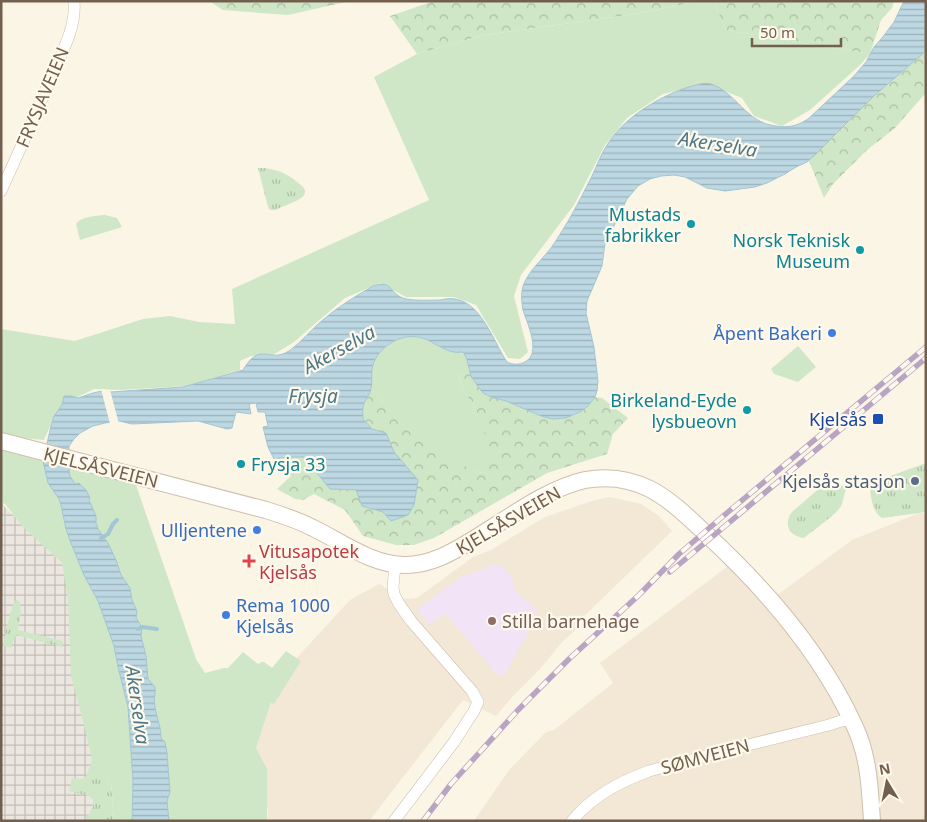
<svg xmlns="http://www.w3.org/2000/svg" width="927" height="822" viewBox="0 0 927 822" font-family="'Noto Sans',sans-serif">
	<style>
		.residential { fill: #f2e8d5 }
		.industrial { fill: url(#industrial-grid) }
		.education { fill: #f2e3f7 }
		.grass { fill: url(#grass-tufts) }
		.forest { fill: url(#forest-crowns) }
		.park { fill: #cfe7c6 }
		.water { fill: url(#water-rules); stroke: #a3c6d4 }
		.pier { fill: #fbf5e6 }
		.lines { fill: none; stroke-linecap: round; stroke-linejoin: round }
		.stream { stroke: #a3c6d4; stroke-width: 4 }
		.minor-casing { stroke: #ccbead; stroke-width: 12 }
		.secondary-casing { stroke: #cebfab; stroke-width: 18 }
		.minor { stroke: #fff; stroke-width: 11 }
		.secondary { stroke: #fff; stroke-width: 16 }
		.rail-casing { stroke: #b9a5c3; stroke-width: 5.5 }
		.rail { stroke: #fef9ec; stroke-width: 4; stroke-dasharray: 11; stroke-linecap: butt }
		.culture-dot { fill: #0f9aa8; stroke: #fef9ec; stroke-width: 2 }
		.shop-dot { fill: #3f7fe0; stroke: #fef9ec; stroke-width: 2 }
		.transit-dot { fill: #1a4fb4; stroke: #fef9ec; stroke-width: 2 }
		.service-dot { fill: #5c6f8a; stroke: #fef9ec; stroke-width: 2 }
		.health-dot { fill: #e0444e; stroke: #fef9ec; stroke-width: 2 }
		.education-dot { fill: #8d6e63; stroke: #fef9ec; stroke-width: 2 }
		.labels { text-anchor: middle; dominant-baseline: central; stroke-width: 4.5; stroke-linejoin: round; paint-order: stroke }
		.street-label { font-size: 18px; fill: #725f4d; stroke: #fef9ec }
		.culture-label { font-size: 18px; fill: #0d838f; stroke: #fef9ec; text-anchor: end }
		.shop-label { font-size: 18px; fill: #366cbe; stroke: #fef9ec; text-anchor: end }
		.transit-label { font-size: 18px; fill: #164399; stroke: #fef9ec; text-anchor: end }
		.service-label { font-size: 18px; fill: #4e5e75; stroke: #fef9ec; text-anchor: end }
		.health-label { font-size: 18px; fill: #be3a42; stroke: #fef9ec; text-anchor: start }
		.education-label { font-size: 18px; fill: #785e54; stroke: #fef9ec; text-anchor: start }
		.water-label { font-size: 19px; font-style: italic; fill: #4c788a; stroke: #fef9ec }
	</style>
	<defs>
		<pattern id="industrial-grid" width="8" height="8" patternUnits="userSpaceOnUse" patternTransform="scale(1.25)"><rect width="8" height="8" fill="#ebe7e0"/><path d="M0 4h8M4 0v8" fill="none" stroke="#c3beb8"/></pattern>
		<pattern id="grass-tufts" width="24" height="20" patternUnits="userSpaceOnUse" patternTransform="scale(1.25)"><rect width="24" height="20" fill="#cfe7c6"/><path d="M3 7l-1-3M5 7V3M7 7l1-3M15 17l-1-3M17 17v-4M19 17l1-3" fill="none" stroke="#acbea3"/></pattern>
		<pattern id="forest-crowns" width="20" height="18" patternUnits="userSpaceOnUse" patternTransform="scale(1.25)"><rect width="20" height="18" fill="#cfe7c6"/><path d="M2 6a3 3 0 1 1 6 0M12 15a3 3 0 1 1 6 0" fill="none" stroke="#acbea3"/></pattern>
		<pattern id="water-rules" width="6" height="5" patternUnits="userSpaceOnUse" patternTransform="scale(1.25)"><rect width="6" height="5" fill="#bcd8e3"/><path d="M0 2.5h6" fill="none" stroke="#9db2ba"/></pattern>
	</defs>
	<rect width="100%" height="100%" fill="#fbf5e6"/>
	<g class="residential">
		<polygon points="610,497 641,504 659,516 672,531 576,624 579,627 563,641 540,669 513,696 496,716 463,700 369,821 267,821 268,812 256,748 281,675 350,600 379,584 405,599 417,598 473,557 491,550 545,517 595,500"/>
		<polygon points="919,513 926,514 926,821 474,821 509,770 546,732 554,730 613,683 600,663 728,566 772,599 852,540"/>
	</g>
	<polygon class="industrial" points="1,503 62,563 114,821 1,821"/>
	<polygon class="education" points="494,564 501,566 506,570 513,578 513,588 517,593 537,609 530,629 503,677 496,673 445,614 430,625 417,609 462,576 482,570"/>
	<g class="grass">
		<path d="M258 168C275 167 291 175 303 187 305 190 306 191 304 195 302 200 281 207 275 210H270L268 207Z"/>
		<path d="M926 463V512L882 518C871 511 871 494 869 482L879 480Z"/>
		<path d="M833 482 843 486 846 490C843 495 844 501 841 506 837 514 812 531 804 538 803 538 796 536 795 535 786 531 786 519 792 512L822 486Z"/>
		<path d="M16 600H18L20 602 21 613 18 630 63 641 62 647 16 635 11 648 4 646 3 645C6 634 10 607 16 600Z"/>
		<polygon points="86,776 111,783 114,821 85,821 86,816 90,814 90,811 93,807 93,800 89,796 69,791 72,778 82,779"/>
	</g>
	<g class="forest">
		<polygon points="209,1 350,1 288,15 223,10"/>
		<polygon points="434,1 700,1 635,14 484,35 417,54 390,16"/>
		<polygon points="713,1 894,1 892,8 881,20 870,54 726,30"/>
		<polygon points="926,51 926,93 924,95 894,129 867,150 833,184 824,198 809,161 842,129 875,95"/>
		<polygon points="469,368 471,376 491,397 506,401 541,416 566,418 572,416 580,412 588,406 595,397 602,398 628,418 613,434 607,454 547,473 434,538 414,545 396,545 363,536 345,510 314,494 303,500 295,499 277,489 291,476 274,459 287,457 304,457 330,489 356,490 362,506 383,512 394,452 386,433 372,429 363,419 363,406 371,389 382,401 397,420 437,453 481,473 494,460 475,408 462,388 458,373"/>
	</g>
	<g class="park">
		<polygon points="700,1 713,1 726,30 870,54 860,65 810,110 782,126 754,116 742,98 707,84 663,94 627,118 605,145 574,205 521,275 514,296 528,352 520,359 508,358 476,305 454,297 406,297 380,283 345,298 294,342 273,355 251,356 240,361 240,370 186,386 121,390 94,389 67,402 56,413 44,440 1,436 1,329 75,341 143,319 170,316 199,322 235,324 232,289 429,200 374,77 417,54 484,35 635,14"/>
		<path d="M105 215 117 218 122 227 80 240 76 224C82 216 95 216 105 215Z"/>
		<path d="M414 336C429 339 449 355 462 352 467 355 468 362 469 368L458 374 462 388 475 408 495 461 481 473 437 454 397 420 382 401 371 389V372L374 361 384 347 399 339Z"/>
		<polygon points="798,346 816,367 798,382 774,374 771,369"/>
		<polygon points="1,450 95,474 135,482 196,659 205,673 224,668 228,668 243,652 258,664 262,662 264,662 272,668 286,651 301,661 274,704 271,703 256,748 267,769 267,821 114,821 111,783 86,776 92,760 86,733 71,676 68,598 62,563 23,527 5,504 1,503"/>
	</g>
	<path class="water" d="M904 1H926V51L875 95 814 156 807 162 796 167 785 174 767 183 755 187 725 191 707 188 685 177 674 175 661 176 650 179 638 186 627 199 614 226 606 236 602 266 587 301 586 313 594 347 598 381 597 391 595 397 588 406 580 412 566 418 552 419 541 416 506 401 491 397 483 393 477 385 471 376 467 360 464 353 462 352C448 355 435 342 422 338 404 332 381 345 374 362 370 371 373 380 371 389 370 394 366 399 364 403 362 408 363 414 363 419L372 429 386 433 394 452 418 480 414 505 408 515 391 521 383 512 362 506 356 490 330 489 304 457H287L274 459 268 447 263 427 268 426 265 412H258L256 403 249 404 251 414 236 412 232 428 227 429 198 421 132 424 119 421 105 423 93 426 80 433 74 439 69 446V470L70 476 75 484 79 483 86 490 90 498 89 500 96 516V523L98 529 108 543 116 560 121 575 130 588 132 600 137 611 136 618 142 627 141 636 146 656 148 679 155 687C156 693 153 699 155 707 157 718 161 727 161 738L165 742 167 753 170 792 167 801 169 821H132L133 781 128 707 118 667 114 646 98 601 84 575 71 543 66 529 61 505 59 499 48 483 43 461 51 426 54 416 62 405 64 396H71L78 398 93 393 102 391 111 392 183 387 243 370C261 340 268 364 289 351 302 342 312 328 324 319 339 306 356 296 373 286 394 279 389 295 406 299 416 301 429 300 440 300 445 299 451 298 455 299 482 303 494 343 507 362 513 365 519 365 525 362 542 353 527 323 523 310 522 304 521 297 522 291 524 275 541 261 551 248 567 225 580 200 592 176 597 165 601 154 607 145 624 117 661 95 692 86 698 85 704 82 711 84 736 92 746 123 776 126 789 128 797 126 808 119L854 76 866 62 874 47 882 38 894 22Z"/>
	<polygon class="pier" points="101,389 110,390 119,424 110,424"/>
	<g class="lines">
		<g class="stream">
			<polyline points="101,538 108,534 113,524 117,520"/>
			<polyline points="138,629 142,627 157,629"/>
		</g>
		<g class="minor-casing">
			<g id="minor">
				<path d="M1 191C17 156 33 121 48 85 58 60 77 29 74 1"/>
				<polyline points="394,821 454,742 474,711 478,702 472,691 411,621 399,604 394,594 393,587 395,565"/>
				<path d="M572 821C592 796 620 782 649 771L748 745 829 725 841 721 852 720"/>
			</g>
		</g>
		<g class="secondary-casing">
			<path id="secondary" d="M1 441 266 510C282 515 298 520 313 528 342 542 372 565 405 565 431 565 453 552 474 539 507 519 548 488 585 480 607 476 630 479 650 489 671 500 688 517 705 533 765 588 821 652 855 727 869 757 870 789 872 821"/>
		</g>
		<use href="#minor" class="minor"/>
		<use href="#secondary" class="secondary"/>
		<g class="rail-casing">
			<g id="rail">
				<polyline points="670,572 926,358"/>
				<polyline points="423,821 451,784 518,710 569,659 639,595 679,554 728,512 926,347"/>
			</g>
		</g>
		<use href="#rail" class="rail"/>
	</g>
	<g class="culture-dot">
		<circle cx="691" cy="224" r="5"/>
		<circle cx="860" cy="250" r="5"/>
		<circle cx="747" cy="410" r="5"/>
		<circle cx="241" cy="464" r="5"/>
	</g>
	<g class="shop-dot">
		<circle cx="832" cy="333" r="5"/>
		<circle cx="257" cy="530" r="5"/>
		<circle cx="226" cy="615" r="5"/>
	</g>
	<rect class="transit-dot" x="872" y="413" width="12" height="12" rx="2.5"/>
	<circle class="service-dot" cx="915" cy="481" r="5"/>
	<path class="health-dot" d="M246.5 553.5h5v5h5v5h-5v5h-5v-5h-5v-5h5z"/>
	<circle class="education-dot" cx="492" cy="621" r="5"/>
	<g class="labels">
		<g class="street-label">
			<text transform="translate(42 97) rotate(-67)">FRYSJAVEIEN</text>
			<text transform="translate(101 467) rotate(14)">KJELSÅSVEIEN</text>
			<text transform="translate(508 520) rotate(-30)">KJELSÅSVEIEN</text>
			<text transform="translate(705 756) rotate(-15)">SØMVEIEN</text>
		</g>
		<g class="culture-label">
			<text x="681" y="214">Mustads<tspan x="681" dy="21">fabrikker</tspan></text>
			<text x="850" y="240">Norsk Teknisk<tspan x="850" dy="21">Museum</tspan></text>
			<text x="737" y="400">Birkeland-Eyde<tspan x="737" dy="21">lysbueovn</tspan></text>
			<text x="251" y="464" text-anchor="start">Frysja 33</text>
		</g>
		<g class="shop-label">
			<text x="822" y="333">Åpent Bakeri</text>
			<text x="247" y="530">Ulljentene</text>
			<text x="236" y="605" text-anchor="start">Rema 1000<tspan x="236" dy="21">Kjelsås</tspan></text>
		</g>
		<g class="transit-label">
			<text x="867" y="419">Kjelsås</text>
		</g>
		<g class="service-label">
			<text x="905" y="481">Kjelsås stasjon</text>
		</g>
		<g class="health-label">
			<text x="259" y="551">Vitusapotek<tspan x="259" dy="21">Kjelsås</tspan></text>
		</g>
		<g class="education-label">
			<text x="502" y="621">Stilla barnehage</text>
		</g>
		<g class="water-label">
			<text transform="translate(718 144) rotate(9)">Akerselva</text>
			<text transform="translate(339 349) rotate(-29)">Akerselva</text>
			<text x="313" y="396">Frysja</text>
			<text transform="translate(138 705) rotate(82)">Akerselva</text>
		</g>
	</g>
	<rect width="927" height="822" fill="none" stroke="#725f4d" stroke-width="5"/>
	<g transform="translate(887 782) rotate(350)" stroke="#fef9ec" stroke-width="4" paint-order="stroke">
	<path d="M0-4L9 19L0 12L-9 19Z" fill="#725f4d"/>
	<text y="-8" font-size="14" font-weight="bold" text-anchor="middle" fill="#725f4d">N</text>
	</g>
	<path d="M752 38v8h89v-8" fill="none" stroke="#725f4d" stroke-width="2.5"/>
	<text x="760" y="38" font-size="15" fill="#725f4d" stroke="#fef9ec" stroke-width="4" paint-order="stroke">50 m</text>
</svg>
